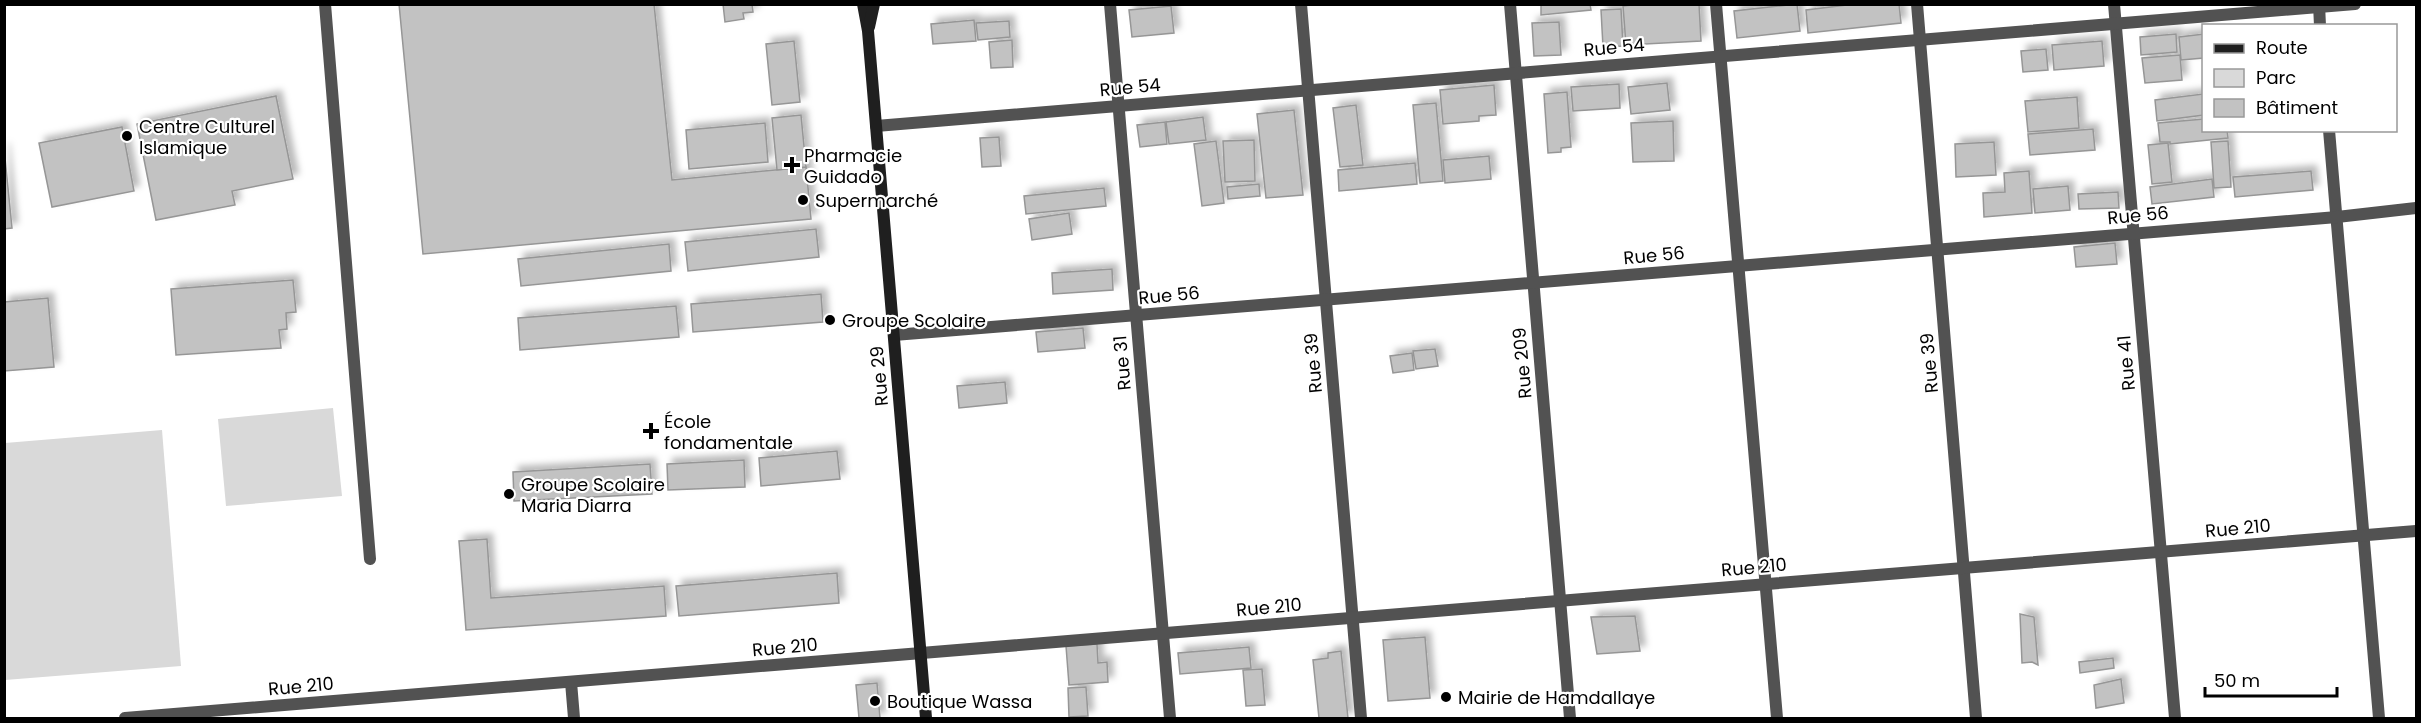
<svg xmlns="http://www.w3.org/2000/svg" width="2421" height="723" viewBox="0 0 2421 723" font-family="Poppins,sans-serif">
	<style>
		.green { fill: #d9d9d9 }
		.building { fill: #c2c2c2; stroke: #969696; stroke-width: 1.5; filter: url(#shadow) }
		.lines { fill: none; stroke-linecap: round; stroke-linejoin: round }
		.minor { stroke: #525252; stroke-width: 12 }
		.secondary { stroke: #1f1f1f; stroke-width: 12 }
		.poi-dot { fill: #000; stroke: #fff; stroke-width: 2 }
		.labels { text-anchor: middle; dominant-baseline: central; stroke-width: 4.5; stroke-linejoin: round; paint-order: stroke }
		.street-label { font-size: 18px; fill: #000; stroke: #fff }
		.poi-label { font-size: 18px; fill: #000; stroke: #fff; text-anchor: start }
	</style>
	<defs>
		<filter id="shadow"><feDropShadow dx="5.5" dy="-5.5" stdDeviation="3" flood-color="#0004"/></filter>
	</defs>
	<rect width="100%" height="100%" fill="#fff"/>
	<g class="green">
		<polygon points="333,408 342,496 226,506 218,419"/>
		<polygon points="162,430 181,666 5,680 5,443"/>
	</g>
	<g class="building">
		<polygon points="399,4 654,4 672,180 806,167 811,219 423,254"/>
		<polygon points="723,4 752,4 753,12 743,13 744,19 725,22"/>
		<polygon points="1541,4 1590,4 1591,10 1541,15"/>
		<polygon points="1642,4 1699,4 1701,41 1626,45 1623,6"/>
		<polygon points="1797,4 1800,31 1737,38 1734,11"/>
		<polygon points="1899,4 1901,23 1808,33 1806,10 1855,4"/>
		<polygon points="1171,6 1174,33 1132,37 1129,10"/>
		<polygon points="1621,9 1623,46 1603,47 1601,10"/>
		<polygon points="974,20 976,41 933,44 931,24"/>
		<polygon points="1009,21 1010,37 978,40 976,23"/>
		<polygon points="1559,22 1561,55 1534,56 1532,23"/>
		<polygon points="2176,34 2177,52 2141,55 2140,37"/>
		<polygon points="2204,34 2204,58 2181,60 2179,37"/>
		<polygon points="1012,40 1013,67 991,68 989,42"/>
		<polygon points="794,41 800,102 772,105 766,44"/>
		<polygon points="2102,41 2104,66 2054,70 2052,45"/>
		<polygon points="2046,49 2048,70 2023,72 2021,51"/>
		<polygon points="2180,55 2182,80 2145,83 2142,58"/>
		<polygon points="1667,83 1670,110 1631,114 1628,87"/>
		<polygon points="1619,84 1620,108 1573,111 1571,87"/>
		<polygon points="1494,85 1496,115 1479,116 1479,121 1443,124 1440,90"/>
		<polygon points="1567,92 1571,147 1561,148 1561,152 1548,153 1544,94"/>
		<polygon points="2203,94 2204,115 2157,121 2155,100"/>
		<polygon points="276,96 293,179 232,191 235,205 156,220 137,124"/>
		<polygon points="2077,97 2079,128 2028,132 2025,101"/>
		<polygon points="1436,103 1443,181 1420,183 1413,105"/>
		<polygon points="1356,105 1363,165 1340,167 1333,108"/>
		<polygon points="1294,110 1303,195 1266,198 1257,114"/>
		<polygon points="801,115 806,167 777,170 772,118"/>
		<polygon points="1203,117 1206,140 1169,144 1166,122"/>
		<polygon points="2204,119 2204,130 2227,130 2228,138 2170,144 2170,142 2160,142 2158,123"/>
		<polygon points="1673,121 1674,161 1633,162 1631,123"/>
		<polygon points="1165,122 1167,144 1140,147 1137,125"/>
		<polygon points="765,123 768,162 689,169 686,130"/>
		<polygon points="122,127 134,191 52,207 39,143"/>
		<polygon points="2093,129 2095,150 2030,155 2028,134"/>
		<polygon points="999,137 1001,166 982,167 980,138"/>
		<polygon points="1254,140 1255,181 1225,182 1223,141"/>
		<polygon points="1216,141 1224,203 1202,206 1194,144"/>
		<polygon points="2228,141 2231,187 2214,188 2211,142"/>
		<polygon points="1994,142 1996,175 1956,177 1955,144"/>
		<polygon points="2168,143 2172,182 2152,184 2148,145"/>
		<polygon points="4,148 12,228 4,229"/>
		<polygon points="1489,156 1491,179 1445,183 1443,160"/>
		<polygon points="1415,163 1417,184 1339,191 1338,170"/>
		<polygon points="2029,171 2032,213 1984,217 1983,193 2005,192 2004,173"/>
		<polygon points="2311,171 2313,190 2235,197 2233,177"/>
		<polygon points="2212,179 2214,197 2152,204 2150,187"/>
		<polygon points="1259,184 1260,196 1228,199 1227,187"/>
		<polygon points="2068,186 2070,210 2035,213 2033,189"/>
		<polygon points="1104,188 1106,206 1026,214 1024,196"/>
		<polygon points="2118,192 2119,208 2079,209 2078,194"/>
		<polygon points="1069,213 1072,234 1032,240 1029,219"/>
		<polygon points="816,229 819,257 688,271 685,242"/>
		<polygon points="2115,243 2117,264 2076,267 2074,247"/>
		<polygon points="669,244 671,271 521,286 518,259"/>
		<polygon points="1112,269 1113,290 1053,294 1052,273"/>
		<polygon points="293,280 296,312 286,313 287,329 279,330 281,348 176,355 171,289"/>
		<polygon points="821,294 823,322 693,332 691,304"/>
		<polygon points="48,298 54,367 4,371 4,302"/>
		<polygon points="676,306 679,337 520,350 518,318"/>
		<polygon points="1083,328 1085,348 1038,352 1036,332"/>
		<polygon points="1435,349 1438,366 1416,369 1413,351"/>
		<polygon points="1412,353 1414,370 1393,373 1390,356"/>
		<polygon points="1005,382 1007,403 959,408 957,386"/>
		<polygon points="837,451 840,479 761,486 759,458"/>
		<polygon points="744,460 745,487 668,490 667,464"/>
		<polygon points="650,464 652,494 514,501 513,472"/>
		<polygon points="487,539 491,598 664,586 666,616 466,630 459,541"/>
		<polygon points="837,573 839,603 679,616 676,586"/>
		<polygon points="2020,614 2034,617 2038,665 2032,662 2022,663"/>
		<polygon points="1635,616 1640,651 1597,654 1591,617"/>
		<polygon points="1425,637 1430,698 1388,701 1383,640"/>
		<polygon points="1097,644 1098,663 1107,662 1108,682 1069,685 1066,646"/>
		<polygon points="1249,647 1251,668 1180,674 1178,653"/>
		<polygon points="1341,651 1348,718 1319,718 1313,660 1328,658 1328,653"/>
		<polygon points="2113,658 2114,668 2080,673 2079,662"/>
		<polygon points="1262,669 1265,705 1246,706 1243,670"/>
		<polygon points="2121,679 2124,703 2096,708 2094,685"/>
		<polygon points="877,683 880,718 859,718 856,685"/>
		<polygon points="1086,687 1088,716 1069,717 1068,688"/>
	</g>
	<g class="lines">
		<g class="minor">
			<polyline points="325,4 370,559"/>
			<polyline points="1110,4 1170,718"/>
			<polyline points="1301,4 1361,718"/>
			<polyline points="1510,4 1570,718"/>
			<polyline points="1716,4 1777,718"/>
			<polyline points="1917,4 1976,718"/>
			<polyline points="2114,4 2175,718"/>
			<polyline points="2319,4 2320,26"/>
			<polyline points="876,126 2355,4"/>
			<polyline points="2329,130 2379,718"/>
			<polyline points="894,335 2337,217 2416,208"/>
			<polyline points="571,682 574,718"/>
			<polyline points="125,718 2416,531"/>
		</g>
		<g class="secondary">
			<polyline points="863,4 868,31 926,718"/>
			<polyline points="869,27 874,4"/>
		</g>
	</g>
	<g class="poi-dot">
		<circle cx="127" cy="136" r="6"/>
		<path d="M789 156h6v6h6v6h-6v6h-6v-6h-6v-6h6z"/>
		<circle cx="803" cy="200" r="6"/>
		<circle cx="830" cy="320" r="6"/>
		<path d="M648 422h6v6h6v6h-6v6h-6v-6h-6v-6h6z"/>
		<circle cx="509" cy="494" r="6"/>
		<circle cx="1446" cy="697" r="6"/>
		<circle cx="875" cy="701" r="6"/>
	</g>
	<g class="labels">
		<g class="street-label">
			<text transform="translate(1614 47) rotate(-5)">Rue 54</text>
			<text transform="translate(1130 87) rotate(-5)">Rue 54</text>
			<text transform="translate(2138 215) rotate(-5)">Rue 56</text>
			<text transform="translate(1654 255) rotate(-5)">Rue 56</text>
			<text transform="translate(1169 295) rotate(-5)">Rue 56</text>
			<text transform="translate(1122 363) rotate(-95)">Rue 31</text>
			<text transform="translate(1313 363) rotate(-95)">Rue 39</text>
			<text transform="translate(1522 363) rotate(-95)">Rue 209</text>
			<text transform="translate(1929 363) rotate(-95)">Rue 39</text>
			<text transform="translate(2126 363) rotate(-95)">Rue 41</text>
			<text transform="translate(879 376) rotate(-95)">Rue 29</text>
			<text transform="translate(2238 528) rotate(-5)">Rue 210</text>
			<text transform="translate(1754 567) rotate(-5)">Rue 210</text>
			<text transform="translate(1269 607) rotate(-5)">Rue 210</text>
			<text transform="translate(785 647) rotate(-5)">Rue 210</text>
			<text transform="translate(301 686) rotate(-5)">Rue 210</text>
		</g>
		<g class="poi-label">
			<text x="139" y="126">Centre Culturel<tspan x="139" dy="21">Islamique</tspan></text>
			<text x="804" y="155">Pharmacie<tspan x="804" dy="21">Guidado</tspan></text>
			<text x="815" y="200">Supermarché</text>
			<text x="842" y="320">Groupe Scolaire</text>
			<text x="664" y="421">École<tspan x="664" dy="21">fondamentale</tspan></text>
			<text x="521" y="484">Groupe Scolaire<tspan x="521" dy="21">Maria Diarra</tspan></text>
			<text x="1458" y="697">Mairie de Hamdallaye</text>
			<text x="887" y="701">Boutique Wassa</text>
		</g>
	</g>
	<rect width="2421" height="723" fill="none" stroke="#000000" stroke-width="12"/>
	<rect x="2202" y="24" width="195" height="108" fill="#ffffff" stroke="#999999" stroke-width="1.5"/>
	<rect x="2214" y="44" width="30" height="9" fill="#1f1f1f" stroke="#999999" stroke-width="1.5"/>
	<text x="2256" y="54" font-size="18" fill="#000000">Route</text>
	<rect x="2214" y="69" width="30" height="18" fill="#d9d9d9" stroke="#999999" stroke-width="1.5"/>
	<text x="2256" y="84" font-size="18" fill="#000000">Parc</text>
	<rect x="2214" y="99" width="30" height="18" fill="#c2c2c2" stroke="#999999" stroke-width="1.5"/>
	<text x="2256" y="114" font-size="18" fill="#000000">Bâtiment</text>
	<path d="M2205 687v9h132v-9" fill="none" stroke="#000000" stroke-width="3"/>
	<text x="2214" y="687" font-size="18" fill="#000000" stroke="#ffffff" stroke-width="4.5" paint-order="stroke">50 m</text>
</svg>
